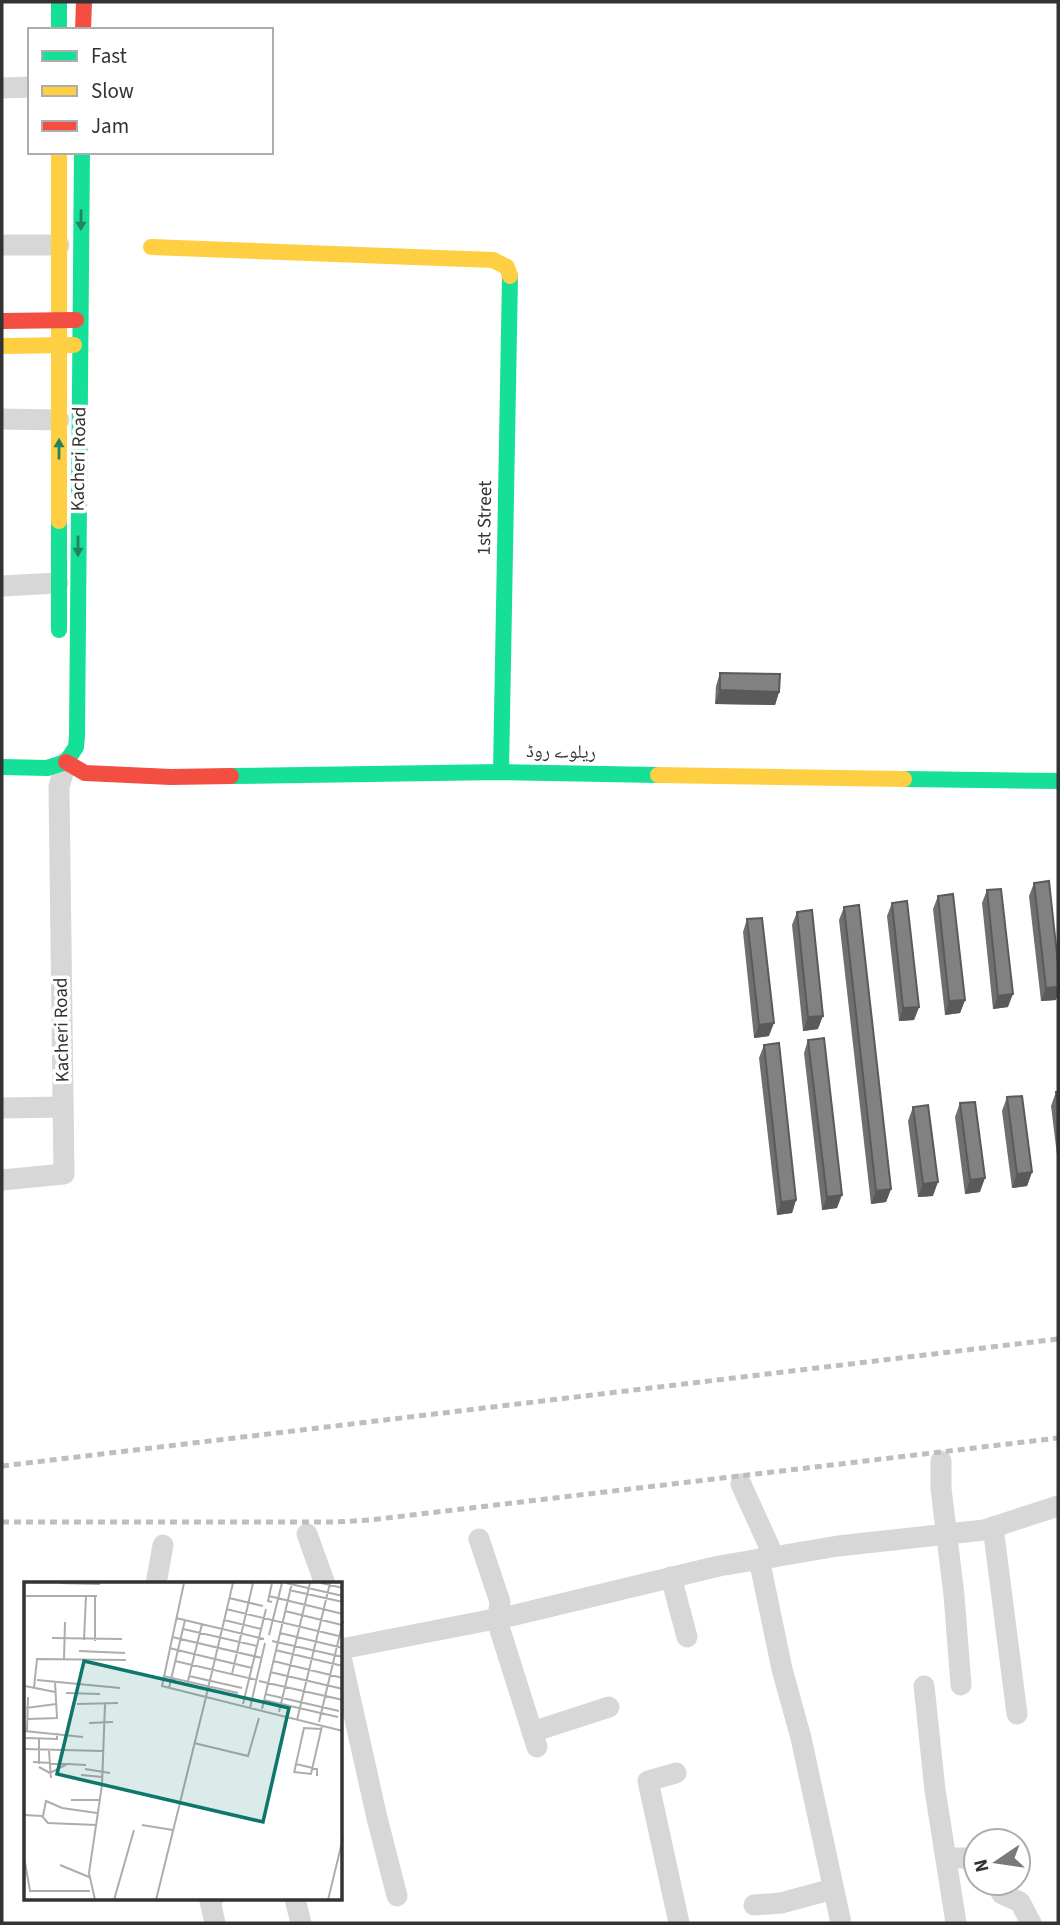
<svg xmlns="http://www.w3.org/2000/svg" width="1060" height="1925" viewBox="0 0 1060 1925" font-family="'Source Sans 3','Noto Naskh Arabic',sans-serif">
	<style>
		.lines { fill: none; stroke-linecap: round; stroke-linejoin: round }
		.street { stroke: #d7d7d7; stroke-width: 21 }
		.fast { stroke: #16e098; stroke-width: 16 }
		.slow { stroke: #ffcf43; stroke-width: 16 }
		.jam { stroke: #f24e42; stroke-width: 16 }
		.rail { stroke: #bebebe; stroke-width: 5; stroke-dasharray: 7 5; stroke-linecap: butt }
		.wall { fill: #6f6f6f }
		.shaded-wall { fill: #5a5a5a }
		.building { fill: #818181; stroke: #5a5a5a; stroke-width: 2 }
		.oneway { fill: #268160 }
		.labels { text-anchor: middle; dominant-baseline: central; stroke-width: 7; stroke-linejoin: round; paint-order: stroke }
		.street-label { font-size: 19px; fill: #333; stroke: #fff }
		.inset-road { fill: none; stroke: #adadad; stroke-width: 2 }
		.view { fill: #0f766e; fill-opacity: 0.15; stroke: #0f766e; stroke-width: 3.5 }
		.inset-edge { fill: none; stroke: #333; stroke-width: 3.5 }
	</style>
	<rect width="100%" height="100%" fill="#fff"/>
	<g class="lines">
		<g class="street">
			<polyline points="2,88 30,87"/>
			<polyline points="2,245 59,245"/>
			<polyline points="2,419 59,420"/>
			<polyline points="2,586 58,583"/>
			<polyline points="2,1108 63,1107"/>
			<polyline points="2,1180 64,1174 59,787 66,762"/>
			<polyline points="941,1461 941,1489 954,1595 961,1685"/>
			<polyline points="741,1484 774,1557"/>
			<polyline points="993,1527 1017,1714"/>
			<polyline points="307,1534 325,1584"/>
			<polyline points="479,1539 500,1602 498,1618 500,1630 537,1747"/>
			<polyline points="759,1559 782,1669 801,1738 841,1923"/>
			<polyline points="671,1577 687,1637"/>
			<polyline points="156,1584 163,1545"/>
			<polyline points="341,1649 515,1615 719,1566 838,1546 984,1530 1058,1506"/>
			<polyline points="341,1657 377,1818 397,1896"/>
			<polyline points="924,1686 935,1790 956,1923"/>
			<polyline points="532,1732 609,1707"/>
			<polyline points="676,1773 648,1781 679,1923"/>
			<polyline points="946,1858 976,1858"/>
			<polyline points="996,1883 1002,1894 1020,1902 1031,1923"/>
			<polyline points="213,1899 210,1901 215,1923"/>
			<polyline points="295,1899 301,1923"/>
			<polyline points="754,1905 781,1903 833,1889"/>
		</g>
		<g class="fast">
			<polyline points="59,2 59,30"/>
			<polyline points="59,521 59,630"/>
			<polyline points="66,762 76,747 77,736 82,152"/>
			<polyline points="2,767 47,768 66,762"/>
			<polyline points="501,772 510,276"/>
			<polyline points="231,776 501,772 658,775"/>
			<polyline points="904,779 1058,781"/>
		</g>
		<g class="slow">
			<polyline points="59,152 59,521"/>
			<polyline points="151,247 493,260 507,267 510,276"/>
			<polyline points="2,346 74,345"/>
			<polyline points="658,775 904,779"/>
		</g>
		<g class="jam">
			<polyline points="83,30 84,2"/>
			<polyline points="2,321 76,320"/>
			<polyline points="66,762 85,773 171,777 231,776"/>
		</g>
		<g class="rail">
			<polyline points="2,1466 1058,1339"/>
			<polyline points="2,1522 335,1522 370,1520 1058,1438"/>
		</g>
	</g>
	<g class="wall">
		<polygon points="720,673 779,692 775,705 715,704 716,686"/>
		<polygon points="1034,883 1056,1000 1041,1001 1029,896"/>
		<polygon points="987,890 1008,1007 993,1009 982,903"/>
		<polygon points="938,896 965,1000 960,1013 945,1015 933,909"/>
		<polygon points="892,903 919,1007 914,1020 899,1021 887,916"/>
		<polygon points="844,907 891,1189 886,1202 871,1204 839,920"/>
		<polygon points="797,912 818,1029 803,1031 792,925"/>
		<polygon points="747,919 769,1036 754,1038 743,932"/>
		<polygon points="808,1040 837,1208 822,1210 804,1053"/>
		<polygon points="764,1045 796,1200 792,1213 777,1215 759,1058"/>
		<polygon points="1056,1092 1058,1092 1058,1163 1051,1106"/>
		<polygon points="1007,1097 1032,1172 1027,1186 1012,1188 1002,1111"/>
		<polygon points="960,1103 980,1192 965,1194 955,1117"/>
		<polygon points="913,1107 933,1196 918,1197 908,1121"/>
	</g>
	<g class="shaded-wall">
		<polygon points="720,690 779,692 775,705 715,704"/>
		<polygon points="1058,987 1058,994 1056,1000 1041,1001 1046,988"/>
		<polygon points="1013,994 1008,1007 993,1009 998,996"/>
		<polygon points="965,1000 960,1013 945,1015 949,1001"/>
		<polygon points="919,1007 914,1020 899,1021 903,1008"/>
		<polygon points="823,1016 818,1029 803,1031 808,1017"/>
		<polygon points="774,1023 769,1036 754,1038 759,1025"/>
		<polygon points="1032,1172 1027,1186 1012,1188 1017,1174"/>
		<polygon points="985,1178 980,1192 965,1194 970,1180"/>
		<polygon points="938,1182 933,1196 918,1197 923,1184"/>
		<polygon points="891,1189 886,1202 871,1204 876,1191"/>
		<polygon points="842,1195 837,1208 822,1210 827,1197"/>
		<polygon points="796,1200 792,1213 777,1215 781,1202"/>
	</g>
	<g class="building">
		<polygon points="720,673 780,674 779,692 720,690"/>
		<polygon points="1049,881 1058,964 1058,987 1046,988 1034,883"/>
		<polygon points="1001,889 1013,994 998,996 987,890"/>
		<polygon points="953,894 965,1000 949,1001 938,896"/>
		<polygon points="907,901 919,1007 903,1008 892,903"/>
		<polygon points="859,905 891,1189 876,1191 844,907"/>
		<polygon points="812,910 823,1016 808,1017 797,912"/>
		<polygon points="762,918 774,1023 759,1025 747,919"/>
		<polygon points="824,1038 842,1195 827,1197 808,1040"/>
		<polygon points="779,1043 796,1200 781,1202 764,1045"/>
		<polygon points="1056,1092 1058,1092 1058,1112"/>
		<polygon points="1022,1096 1032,1172 1017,1174 1007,1097"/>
		<polygon points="975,1102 985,1178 970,1180 960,1103"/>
		<polygon points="928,1105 938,1182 923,1184 913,1107"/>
	</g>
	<defs><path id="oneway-solid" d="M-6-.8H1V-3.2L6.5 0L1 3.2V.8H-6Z" transform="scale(1.75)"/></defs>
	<g class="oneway">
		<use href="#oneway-solid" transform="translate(81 220) rotate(91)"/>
		<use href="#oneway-solid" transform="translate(59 449) rotate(-90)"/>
		<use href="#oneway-solid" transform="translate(78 546) rotate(90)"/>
	</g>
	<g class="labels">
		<g class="street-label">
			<text transform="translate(79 459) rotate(-89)">Kacheri Road</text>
			<text transform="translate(485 518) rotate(-89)">1st Street</text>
			<text transform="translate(561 752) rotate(1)">ریلوے روڈ</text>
			<text transform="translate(62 1030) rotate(-91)">Kacheri Road</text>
		</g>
	</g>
	<g transform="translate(24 1582)">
		<rect width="318" height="318" fill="#fff"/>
		<path class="inset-road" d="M35 1 76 2M160 1 138 104 182 115 209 1M262 1 319 14M297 1 319 6M265 8 319 20M2 14H73M245 14 319 32M205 16 239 24M248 20 244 19 248 1M202 27 319 55M261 29 318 43M152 36 240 57M200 38 237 47M159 47 233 64M256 51 319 66M245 53 258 1M148 55 238 76M28 56 98 57M60 58 62 14M71 59V14M248 59 319 75M145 66 228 86M251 68 319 84M55 69 101 71M40 77 41 40M151 79 233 98M249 79 319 96M246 90 319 107M208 92 229 1M139 94 214 111M165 94 218 106M13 98 96 106M164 99 178 42M235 99 319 118M1 104 31 110M10 106 13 77 102 78M145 106 161 38M42 111 76 112M241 112 315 129M182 115 319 149M240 118 314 135M53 122 94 121M219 122 242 27M2 126 32 122M226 126 241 61M238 127 268 1M255 130 286 1M4 137 33 136 31 100M273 138 306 1M295 140 319 39M65 141 89 140M0 149 59 155M3 150 4 115M2 156 33 157V151M15 157V182M170 161 224 174 235 136M0 167 79 169M25 169 27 196M9 180 62 183M272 182 293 187V194M15 185 26 191 43 182M61 187 86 191M270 190 287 192 298 144M270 191 280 146 297 147M57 193 78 195M47 218H75M0 233 18 234 24 241 72 243M19 234 22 219 38 226 73 231M118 243 149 248M0 275 6 309H66M36 283 65 295M71 318 65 291 78 203 81 122M90 318 110 248M132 318 182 115M304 318 319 256"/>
		<path class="view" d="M60 79 265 126 239 240 33 192Z"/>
		<rect width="318" height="318" class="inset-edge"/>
	</g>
	<rect width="1060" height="1925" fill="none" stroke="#333333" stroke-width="7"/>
	<rect x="28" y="28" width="245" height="126" fill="#ffffff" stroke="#adadad" stroke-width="2"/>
	<rect x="42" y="51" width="35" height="10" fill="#16e098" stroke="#adadad" stroke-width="2"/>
	<text x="91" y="63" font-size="21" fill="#333333">Fast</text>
	<rect x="42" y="86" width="35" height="10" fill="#ffcf43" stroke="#adadad" stroke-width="2"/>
	<text x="91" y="98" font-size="21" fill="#333333">Slow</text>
	<rect x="42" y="121" width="35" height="10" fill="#f24e42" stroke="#adadad" stroke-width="2"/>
	<text x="91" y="133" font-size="21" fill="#333333">Jam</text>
	<g transform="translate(997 1862) rotate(257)"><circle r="33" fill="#ffffff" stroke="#adadad" stroke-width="2"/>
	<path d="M0-5L12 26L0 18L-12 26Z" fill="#7a7a7a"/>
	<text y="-10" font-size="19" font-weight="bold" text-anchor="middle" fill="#333333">N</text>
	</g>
</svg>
